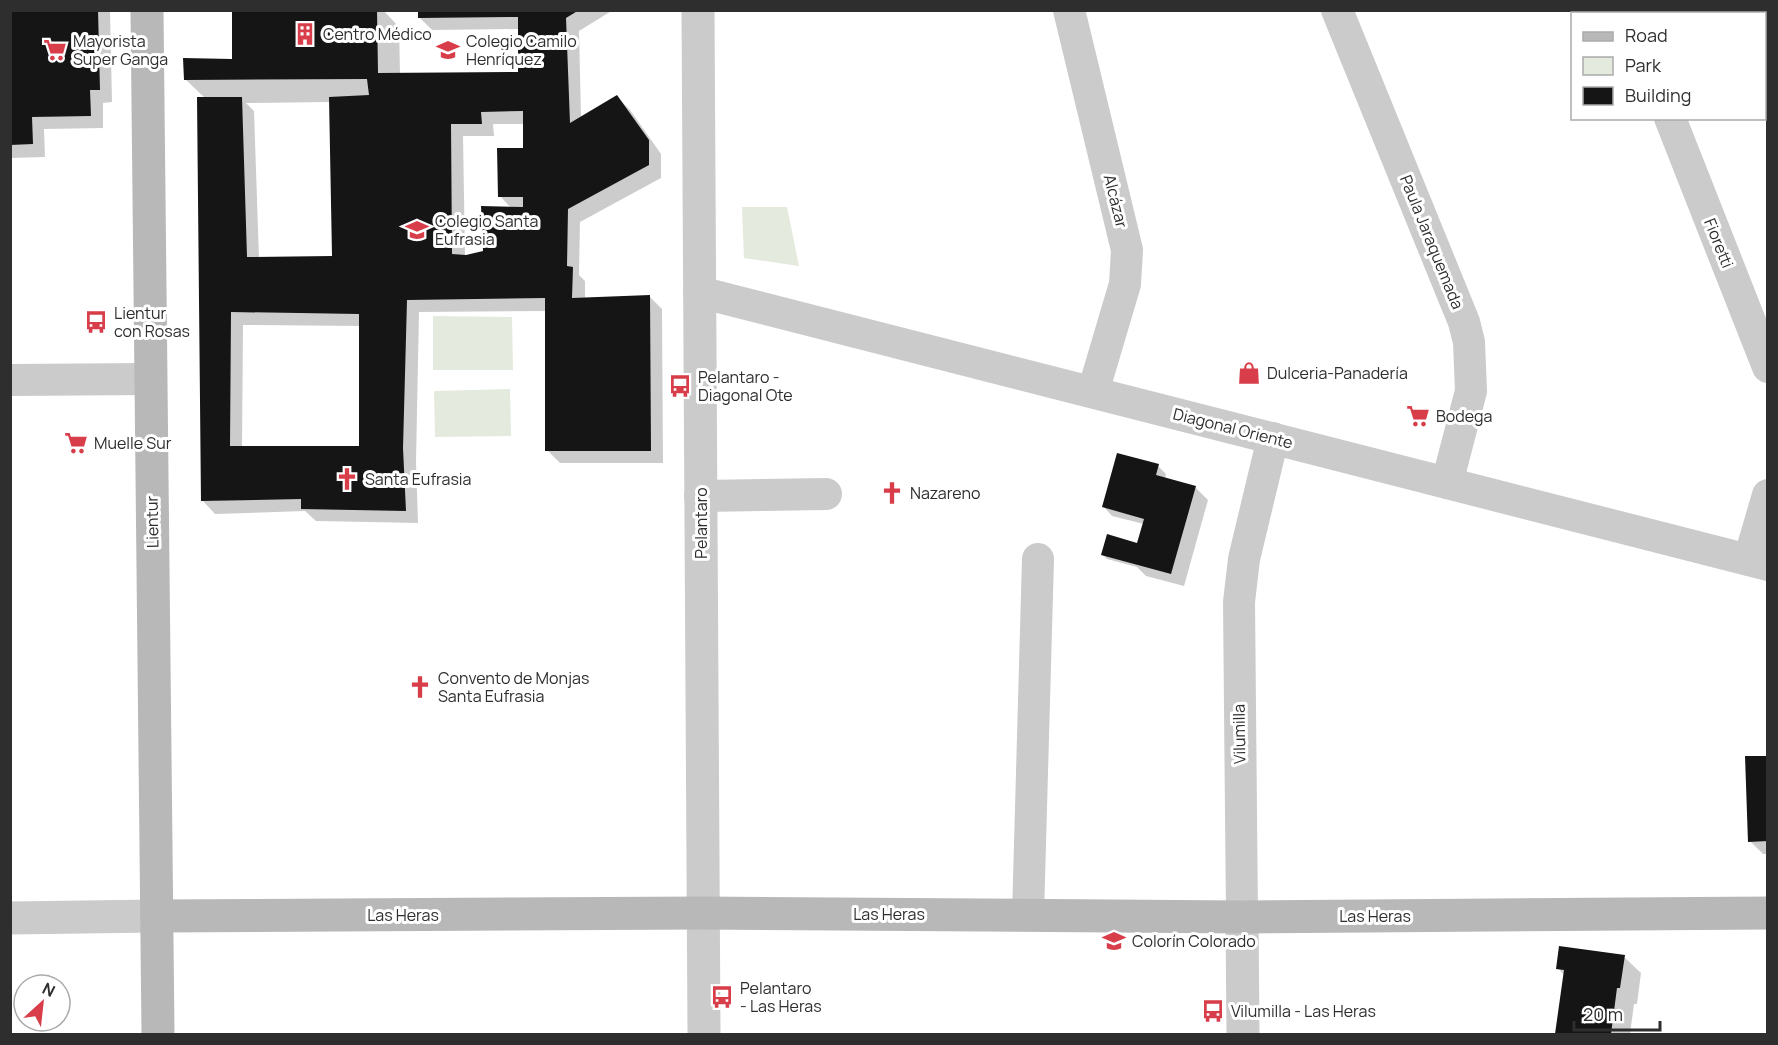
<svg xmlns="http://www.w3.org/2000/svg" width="1778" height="1045" viewBox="0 0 1778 1045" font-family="Manrope,sans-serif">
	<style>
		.green { fill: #e4eadd }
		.shadow { fill: #0003; fill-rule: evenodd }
		.building { fill: #151515; fill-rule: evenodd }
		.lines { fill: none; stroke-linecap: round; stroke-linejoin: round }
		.minor { stroke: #cbcbcb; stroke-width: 32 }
		.tertiary { stroke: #cbcbcb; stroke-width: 33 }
		.secondary { stroke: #b8b8b8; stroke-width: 33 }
		.labels { text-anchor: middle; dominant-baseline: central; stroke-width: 6; stroke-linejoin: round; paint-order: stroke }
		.poi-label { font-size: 16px; fill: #2e2e2e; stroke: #fff; text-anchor: start }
		.street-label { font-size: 16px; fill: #2e2e2e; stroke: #fff }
	</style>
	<rect width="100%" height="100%" fill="#fff"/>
	<g class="green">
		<polygon points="742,207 787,207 799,266 744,258"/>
		<polygon points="433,316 512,317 513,370 433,370"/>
		<polygon points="510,389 511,436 435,437 434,391"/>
	</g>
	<g class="shadow">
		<polygon points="10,10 110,10 112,102 103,103 103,128 44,129 45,157 10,158"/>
		<path d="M234 10H383L399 27 400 73H519V29L432 30 419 17 420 10H613L579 31 581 117 617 97 630 110 661 154V178L580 222 579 275 585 281V299L649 296 662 309 663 463H560L547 450 546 311 419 312 416 462 418 523 316 521 305 511 215 514 203 501 205 98 186 80 234 60ZM330 102 334 257 259 258 254 111 246 103ZM493 124H524V149L500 196 511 208 484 252 465 256 463 136H494ZM243 325 360 326V448H242Z"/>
		<polygon points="1158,466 1166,474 1165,479 1195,487 1208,500 1184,586 1146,576 1137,567 1107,559 1103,555 1138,546 1144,524 1112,516 1104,507"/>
		<polygon points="1768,757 1768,854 1763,854 1750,841"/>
		<polygon points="1624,957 1641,973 1637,1004 1634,1004 1630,1034 1557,1034 1564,975 1558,968"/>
	</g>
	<g class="building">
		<polygon points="10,10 98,10 100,90 90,90 91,116 32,117 33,144 10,145"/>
		<path d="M232 10H377L378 73 518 72V17L418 18V10H579L566 18 570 123 617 95 649 140V165L568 209 567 266 573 267 572 298 650 295 651 451H545V298L407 300 403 448 406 511 301 509V499L201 501 197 97H242L247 257 332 256 329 97 369 95 367 79 184 80 183 58 232 59ZM523 111V148H497L498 197H523V207L481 206 483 251 466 255 452 254 451 124H482L481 112ZM231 312 359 314V446H230Z"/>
		<polygon points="1117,453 1159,464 1156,475 1196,486 1171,574 1101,555 1107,534 1137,543 1144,519 1102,507"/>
		<polygon points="1745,756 1768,756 1768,841 1748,842"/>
		<polygon points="1559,946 1625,955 1620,988 1617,988 1611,1034 1555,1034 1564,970 1556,969"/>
	</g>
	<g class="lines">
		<g class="minor">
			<polyline points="1069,10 1127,250 1125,284 1093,392"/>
			<polyline points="1337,10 1464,322 1469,342 1471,391 1447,483"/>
			<polyline points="1626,10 1627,14"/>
			<polyline points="1696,14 1702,10"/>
			<polyline points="1670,118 1768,367"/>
			<polyline points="699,292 1768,565"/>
			<polyline points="10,380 151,379"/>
			<polyline points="700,496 826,494"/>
			<polyline points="1749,560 1768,495"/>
			<polyline points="1028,915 1038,559"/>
			<polyline points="1242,917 1239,602 1244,559 1273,438"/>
		</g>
		<g class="tertiary">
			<polyline points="698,10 704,1034"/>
			<polyline points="1242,917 1243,1034"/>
			<polyline points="10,918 157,916"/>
		</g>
		<g class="secondary">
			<polyline points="147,10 158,1034"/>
			<polyline points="157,916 702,913 1242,917 1768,913"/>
		</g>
	</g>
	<defs>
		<g id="building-bare" transform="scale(1.8)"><path d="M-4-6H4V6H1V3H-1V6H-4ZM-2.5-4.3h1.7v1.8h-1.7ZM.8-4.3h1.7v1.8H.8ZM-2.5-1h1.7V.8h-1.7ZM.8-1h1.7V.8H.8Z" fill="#d83d4a" stroke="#fff" stroke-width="2.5" paint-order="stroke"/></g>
		<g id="supermarket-bare" transform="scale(1.8)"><path d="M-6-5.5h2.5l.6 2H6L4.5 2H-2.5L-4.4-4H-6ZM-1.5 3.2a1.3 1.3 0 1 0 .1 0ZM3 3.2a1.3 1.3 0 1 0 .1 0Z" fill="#d83d4a" stroke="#fff" stroke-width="2.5" paint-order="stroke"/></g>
		<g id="school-bare" transform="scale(1.8)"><path d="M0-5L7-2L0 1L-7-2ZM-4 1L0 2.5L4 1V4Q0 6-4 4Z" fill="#d83d4a" stroke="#fff" stroke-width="2.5" paint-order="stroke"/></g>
		<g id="bus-bare" transform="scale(1.8)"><path d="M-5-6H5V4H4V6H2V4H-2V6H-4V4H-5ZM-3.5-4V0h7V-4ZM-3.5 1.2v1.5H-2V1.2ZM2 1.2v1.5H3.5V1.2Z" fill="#d83d4a" stroke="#fff" stroke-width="2.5" paint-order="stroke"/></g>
		<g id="shop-bare" transform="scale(1.8)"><path d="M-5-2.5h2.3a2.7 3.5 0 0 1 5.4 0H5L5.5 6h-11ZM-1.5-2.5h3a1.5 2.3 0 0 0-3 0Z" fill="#d83d4a" stroke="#fff" stroke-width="2.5" paint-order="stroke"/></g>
		<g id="church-bare" transform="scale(1.8)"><path d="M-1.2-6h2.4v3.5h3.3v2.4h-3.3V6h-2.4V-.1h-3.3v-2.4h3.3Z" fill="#d83d4a" stroke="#fff" stroke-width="2.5" paint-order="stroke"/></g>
	</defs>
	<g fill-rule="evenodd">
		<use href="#building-bare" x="305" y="34"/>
		<use href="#supermarket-bare" x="55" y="50"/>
		<use href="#school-bare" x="448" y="50"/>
		<use href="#school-bare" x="417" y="230"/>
		<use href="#bus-bare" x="96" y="322"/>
		<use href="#shop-bare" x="1249" y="373"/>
		<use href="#bus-bare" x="680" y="386"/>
		<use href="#supermarket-bare" x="1418" y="416"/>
		<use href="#supermarket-bare" x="76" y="443"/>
		<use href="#church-bare" x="347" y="479"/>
		<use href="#church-bare" x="892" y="493"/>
		<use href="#church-bare" x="420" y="687"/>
		<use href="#school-bare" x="1114" y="941"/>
		<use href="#bus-bare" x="722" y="997"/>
		<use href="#bus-bare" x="1213" y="1011"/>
	</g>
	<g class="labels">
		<g class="poi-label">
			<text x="323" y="34">Centro Médico</text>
			<text x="73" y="41">Mayorista<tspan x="73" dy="18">Super Ganga</tspan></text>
			<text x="466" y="41">Colegio Camilo<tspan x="466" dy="18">Henríquez</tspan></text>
			<text x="435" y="221">Colegio Santa<tspan x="435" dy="18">Eufrasia</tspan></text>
			<text x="114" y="313">Lientur<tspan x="114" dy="18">con Rosas</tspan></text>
			<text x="1267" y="373">Dulceria-Panadería</text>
			<text x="698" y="377">Pelantaro -<tspan x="698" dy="18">Diagonal Ote</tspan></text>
			<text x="1436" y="416">Bodega</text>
			<text x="94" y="443">Muelle Sur</text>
			<text x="365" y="479">Santa Eufrasia</text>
			<text x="910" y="493">Nazareno</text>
			<text x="438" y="678">Convento de Monjas<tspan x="438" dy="18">Santa Eufrasia</tspan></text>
			<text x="1132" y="941">Colorín Colorado</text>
			<text x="740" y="988">Pelantaro<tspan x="740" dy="18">- Las Heras</tspan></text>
			<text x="1231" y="1011">Vilumilla - Las Heras</text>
		</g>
		<g class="street-label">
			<text transform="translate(1116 201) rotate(76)">Alcázar</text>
			<text transform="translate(1432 242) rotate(68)">Paula Jaraquemada</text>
			<text transform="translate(1719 243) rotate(68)">Fioretti</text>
			<text transform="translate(1233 428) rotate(14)">Diagonal Oriente</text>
			<text transform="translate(152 522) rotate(-91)">Lientur</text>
			<text transform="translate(701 523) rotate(-90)">Pelantaro</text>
			<text transform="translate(1239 734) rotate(-91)">Vilumilla</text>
			<text x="889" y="914">Las Heras</text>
			<text x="403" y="915">Las Heras</text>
			<text x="1375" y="916">Las Heras</text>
		</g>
	</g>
	<rect width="1778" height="1045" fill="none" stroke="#2e2e2e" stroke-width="24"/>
	<rect x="1571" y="12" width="195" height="108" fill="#ffffff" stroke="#ababab" stroke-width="1.5"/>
	<rect x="1583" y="32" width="30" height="9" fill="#b8b8b8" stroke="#ababab" stroke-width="1.5"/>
	<text x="1625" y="42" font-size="18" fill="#2e2e2e">Road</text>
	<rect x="1583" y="57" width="30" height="18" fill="#e4eadd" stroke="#ababab" stroke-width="1.5"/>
	<text x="1625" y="72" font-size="18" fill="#2e2e2e">Park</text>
	<rect x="1583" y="87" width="30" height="18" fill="#151515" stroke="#ababab" stroke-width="1.5"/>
	<text x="1625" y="102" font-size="18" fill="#2e2e2e">Building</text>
	<g transform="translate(42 1003) rotate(27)"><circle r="28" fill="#ffffff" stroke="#ababab" stroke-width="1.5"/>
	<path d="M0-4.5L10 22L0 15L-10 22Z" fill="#d83d4a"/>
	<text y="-9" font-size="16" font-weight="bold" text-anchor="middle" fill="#2e2e2e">N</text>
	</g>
	<path d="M1574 1021v9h86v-9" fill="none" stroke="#2e2e2e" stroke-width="3"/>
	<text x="1583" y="1021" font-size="18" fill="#2e2e2e" stroke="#ffffff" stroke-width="4.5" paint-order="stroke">20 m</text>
</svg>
